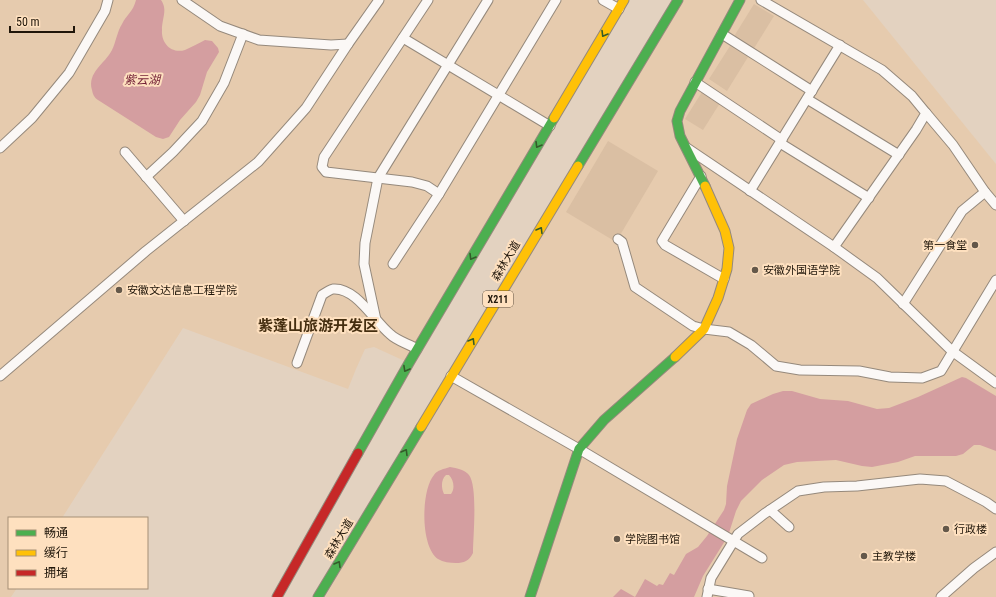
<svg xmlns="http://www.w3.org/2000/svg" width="996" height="597" viewBox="0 0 996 597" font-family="'Roboto Condensed','Noto Sans SC',sans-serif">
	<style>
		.built { fill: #e6cbae }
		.green { fill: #dabfa3 }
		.water { fill: #d49ea0; fill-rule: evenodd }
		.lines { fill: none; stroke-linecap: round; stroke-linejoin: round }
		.street-casing { stroke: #95897c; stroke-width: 11 }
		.fast-casing { stroke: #95897c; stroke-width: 11 }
		.slow-casing { stroke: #95897c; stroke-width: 11 }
		.jam-casing { stroke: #95897c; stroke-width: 11 }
		.street { stroke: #fbf8f6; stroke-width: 9 }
		.fast { stroke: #4caf50; stroke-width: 9 }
		.slow { stroke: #ffc107; stroke-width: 9 }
		.jam { stroke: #c62828; stroke-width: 9 }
		.oneway { stroke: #345b2a }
		.poi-dot { fill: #64584a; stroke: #fee0bf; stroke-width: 1.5 }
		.labels { text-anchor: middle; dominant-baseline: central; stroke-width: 4; stroke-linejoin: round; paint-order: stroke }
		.shield { fill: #fee0bf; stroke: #635340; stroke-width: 1 }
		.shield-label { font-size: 10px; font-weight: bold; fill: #20160a }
		.poi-label { font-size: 11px; fill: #20160a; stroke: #fee0bf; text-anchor: start }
		.street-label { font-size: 11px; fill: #20160a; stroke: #fee0bf }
		.water-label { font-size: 12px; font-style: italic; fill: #721f35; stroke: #fee0bf }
		.district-label { font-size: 15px; font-weight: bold; fill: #452e10; stroke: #fee0bf }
	</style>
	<rect width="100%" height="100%" fill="#e3d2c0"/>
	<g class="built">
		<polygon points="0,0 624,0 409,363 374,347 365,349 356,369 348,389 183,328 62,518 9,518 9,588 17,588 11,597 0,597"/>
		<polygon points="678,0 863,0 996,164 996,597 325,597"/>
	</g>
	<g class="green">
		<polygon points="754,4 774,16 753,50 733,38"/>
		<polygon points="730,46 748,57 727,91 709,79"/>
		<polygon points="702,92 720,103 703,130 685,119"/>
		<polygon points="608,141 658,171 616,242 566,212"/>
	</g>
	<g class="water">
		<path d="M136 0H161C168 10 162 18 162 30 161 43 171 54 185 50 192 47 199 43 205 40L212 41 218 48 219 52 207 72 200 95 196 102 180 120 169 137 163 139 156 137 98 100C94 97 93 95 92 90 87 72 105 64 112 50 116 42 117 32 122 24 127 14 133 12 136 0Z"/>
		<polygon points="962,377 966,378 996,396 996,451 980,445 974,445 963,454 956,456 915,456 898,462 872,467 862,466 836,460 797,462 784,465 762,480 741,501 736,511 728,536 703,576 694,597 635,597 645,579 657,586 659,584 663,585 670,573 674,575 686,554 698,547 707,536 724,510 726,504 727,486 737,439 747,410 751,404 773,394 783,391 792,391 820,399 848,401 877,409 889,408 918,397"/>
		<path d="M450 467C457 468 465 470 469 475 478 487 473 537 473 553 469 561 464 563 456 563 450 563 443 562 438 559 420 547 421 490 434 475 437 470 444 469 450 467ZM446 475H449C454 480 455 489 451 494H444C441 488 441 479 446 475Z"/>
		<polygon points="621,589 635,597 613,597"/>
	</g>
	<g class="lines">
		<g class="street-casing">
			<g id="street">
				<polyline points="182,0 220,26 259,40 331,45 348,44"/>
				<polyline points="428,0 324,157 322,167 326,172 412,182 427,186 439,194"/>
				<polyline points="603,0 619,9"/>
				<polyline points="761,0 882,70 912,96 926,113 916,130 834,247"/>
				<polyline points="722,34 812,91"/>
				<polyline points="403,38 550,126"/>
				<polyline points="695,82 782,140"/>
				<polyline points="807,99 899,155"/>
				<polyline points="926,113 953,145 985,192 996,205"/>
				<polyline points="780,143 869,198"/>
				<polyline points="0,148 32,118 69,73 105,11 108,0"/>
				<polyline points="687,148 834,247 877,278 952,351 996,383"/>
				<polyline points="125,152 184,221"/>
				<polyline points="701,176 662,241 665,245 724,279"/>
				<polyline points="146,177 173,152 202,121 224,83 243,34"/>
				<polyline points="750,191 840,45"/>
				<polyline points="618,239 622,242 635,287 693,326 704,329 729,332 751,345 776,366 800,370 859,371 890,377 922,378 941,371 996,280"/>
				<polyline points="393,264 439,194 556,0"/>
				<polyline points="903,304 962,211 985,192"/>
				<polyline points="376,320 364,264 365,243 378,178 488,0"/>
				<path d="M297 363 322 295C325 293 329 290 333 289 356 287 374 321 390 334 397 341 409 344 417 349"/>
				<polyline points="0,376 146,251 258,162 306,108 348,44 379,0"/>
				<polyline points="451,376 579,449 762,558"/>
				<polyline points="770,510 789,527"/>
				<polyline points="708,589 749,596"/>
				<polyline points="707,597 711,578 738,534 764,514 798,491 824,487 857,486 920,479 946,481 986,502 996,509"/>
				<polyline points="941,597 974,568 996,552"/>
			</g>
		</g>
		<g class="fast-casing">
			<g id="fast">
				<polyline points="578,166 678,0"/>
				<polyline points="705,186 680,136 677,121 680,111 740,0"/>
				<polyline points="358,453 409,363 554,118"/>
				<polyline points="318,597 421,427"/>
				<polyline points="530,597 579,449 604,420 675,357"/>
			</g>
		</g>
		<g class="slow-casing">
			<g id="slow">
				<polyline points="554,118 624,0"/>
				<polyline points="675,357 704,329 718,298 727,269 729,248 725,231 705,186"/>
				<polyline points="421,427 578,166"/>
			</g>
		</g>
		<g class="jam-casing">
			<polyline id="jam" points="277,597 358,453"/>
		</g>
		<use href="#street" class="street"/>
		<use href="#fast" class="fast"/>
		<use href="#slow" class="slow"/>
		<use href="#jam" class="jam"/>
	</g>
	<defs><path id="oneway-chevron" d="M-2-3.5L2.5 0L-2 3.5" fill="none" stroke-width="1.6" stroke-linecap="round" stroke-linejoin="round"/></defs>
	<g class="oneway">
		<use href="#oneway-chevron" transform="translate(604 34) rotate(121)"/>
		<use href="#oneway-chevron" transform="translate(538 145) rotate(121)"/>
		<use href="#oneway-chevron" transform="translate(540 230) rotate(-59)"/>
		<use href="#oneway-chevron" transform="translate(472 257) rotate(121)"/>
		<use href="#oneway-chevron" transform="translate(472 341) rotate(-59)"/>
		<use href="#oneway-chevron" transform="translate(406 369) rotate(119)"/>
		<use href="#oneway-chevron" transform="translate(405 452) rotate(-59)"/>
		<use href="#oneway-chevron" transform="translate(338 564) rotate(-59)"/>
	</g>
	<g class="poi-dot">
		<circle cx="975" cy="245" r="4"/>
		<circle cx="755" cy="270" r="4"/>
		<circle cx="119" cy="290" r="4"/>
		<circle cx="946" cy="529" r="4"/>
		<circle cx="617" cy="539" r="4"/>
		<circle cx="864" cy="556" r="4"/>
	</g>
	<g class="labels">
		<rect class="shield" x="483" y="291" width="30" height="16" rx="3"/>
		<g class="shield-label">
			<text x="498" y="299">X211</text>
		</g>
		<g class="poi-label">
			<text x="967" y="245" text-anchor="end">第一食堂</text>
			<text x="763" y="270">安徽外国语学院</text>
			<text x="127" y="290">安徽文达信息工程学院</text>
			<text x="954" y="529">行政楼</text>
			<text x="625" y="539">学院图书馆</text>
			<text x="872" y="556">主教学楼</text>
		</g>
		<g class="street-label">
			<text transform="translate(506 261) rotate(-59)">森林大道</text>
			<text transform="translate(339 539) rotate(-59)">森林大道</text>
		</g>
		<g class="water-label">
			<text x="142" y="80">紫云湖</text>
		</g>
		<g class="district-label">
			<text x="318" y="326">紫蓬山旅游开发区</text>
		</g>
	</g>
	<rect x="8" y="517" width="140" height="72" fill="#fee0bf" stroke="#a58f77"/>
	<rect x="16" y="530" width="20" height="6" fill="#4caf50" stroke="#a58f77"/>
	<text x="44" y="537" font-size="12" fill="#20160a">畅通</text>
	<rect x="16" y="550" width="20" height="6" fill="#ffc107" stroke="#a58f77"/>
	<text x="44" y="557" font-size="12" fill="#20160a">缓行</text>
	<rect x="16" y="570" width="20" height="6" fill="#c62828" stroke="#a58f77"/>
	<text x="44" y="577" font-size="12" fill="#20160a">拥堵</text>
	<path d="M10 26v6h64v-6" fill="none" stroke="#20160a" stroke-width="2"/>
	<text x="16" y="26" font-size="12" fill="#20160a" stroke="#fee0bf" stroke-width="3" paint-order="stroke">50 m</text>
</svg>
